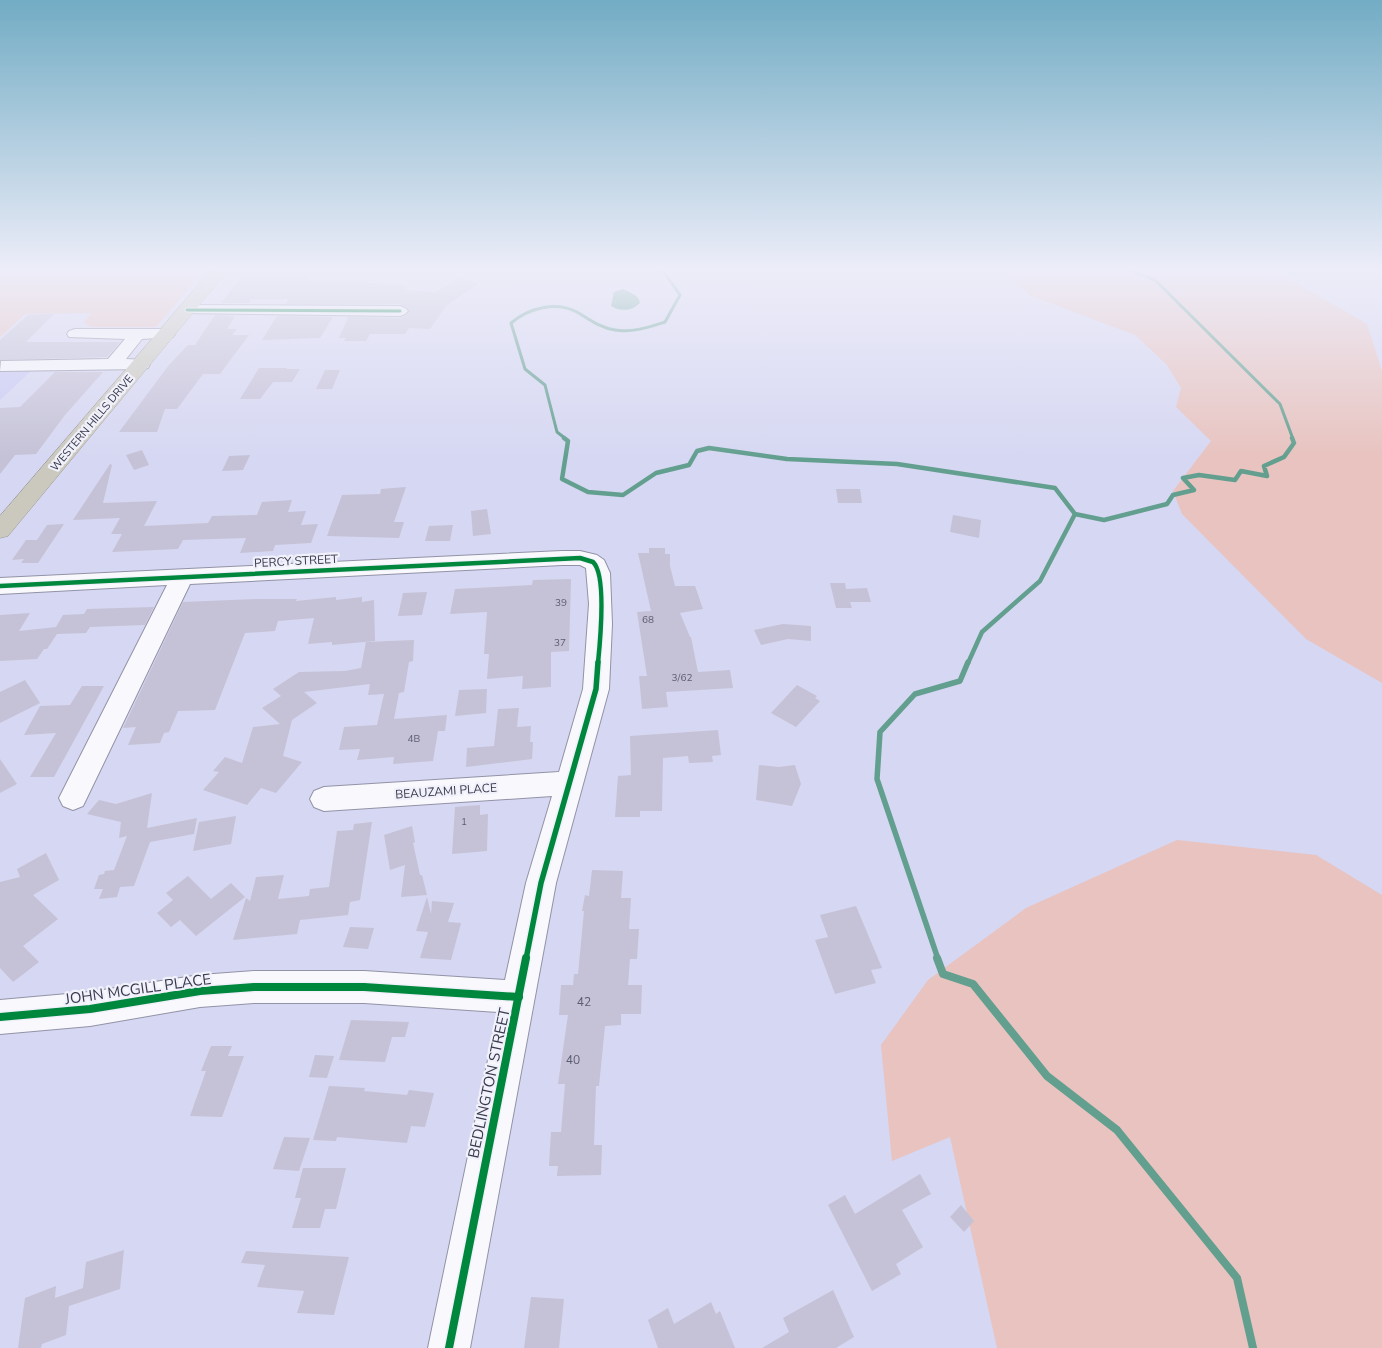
<svg xmlns="http://www.w3.org/2000/svg" width="1382" height="1348" viewBox="0 0 1382 1348" font-family="'Nunito Sans',sans-serif">
	<style>
		.built { fill: #c9caf4 }
		.green { fill: #e8c3bf }
		.water { fill: #629f8f }
		.lines { fill: none; stroke-linecap: round; stroke-linejoin: round }
		.stream-far3 { stroke: #629f8f; stroke-width: 3 }
		.stream-far2 { stroke: #629f8f; stroke-width: 4.5 }
		.stream-far1 { stroke: #629f8f; stroke-width: 5.5 }
		.stream { stroke: #629f8f; stroke-width: 8 }
		.building { fill: #c5c2d7 }
		.minor-casing { stroke: #9292a7; stroke-width: 2 }
		.highway-casing { stroke: #989794; stroke-width: 1 }
		.minor { fill: #f9f9fd; fill-rule: evenodd }
		.highway { fill: #cbc9be; fill-rule: evenodd }
		.cycleway-far3-casing { stroke: #f1f1fb; stroke-width: 5 }
		.cycleway-far2-casing { stroke: #f1f1fb; stroke-width: 7 }
		.cycleway-far1-casing { stroke: #f1f1fb; stroke-width: 9 }
		.cycleway-casing { stroke: #f1f1fb; stroke-width: 11 }
		.cycleway-far3 { stroke: #00873e; stroke-width: 3 }
		.cycleway-far2 { stroke: #00873e; stroke-width: 4.5 }
		.cycleway-far1 { stroke: #00873e; stroke-width: 5.5 }
		.cycleway { stroke: #00873e; stroke-width: 8 }
		.labels { text-anchor: middle; dominant-baseline: central; stroke-width: 4.5; stroke-linejoin: round; paint-order: stroke }
		.number-label { font-size: 10px; fill: #5c5c70 }
		.far-street-label { font-size: 11px; fill: #38394c; stroke: #f1f1fb }
		.street-label { font-size: 12px; fill: #38394c; stroke: #f1f1fb }
		.near-number-label { font-size: 12px; fill: #5c5c70 }
		.near-street-label { font-size: 15px; fill: #38394c; stroke: #f1f1fb }
	</style>
	<rect width="100%" height="100%" fill="#d6d7f2"/>
	<polygon class="built" points="33,369 0,400 0,370"/>
	<g class="green">
		<polygon points="0,268 206,268 156,327 91,327 84,322 92,313 25,314 0,337"/>
		<polygon points="1001,268 1271,268 1367,324 1382,371 1382,683 1306,639 1182,514 1173,491 1211,441 1176,407 1181,388 1167,365 1135,335 1029,295"/>
		<polygon points="1177,840 1316,855 1382,895 1382,1348 997,1348 950,1137 892,1161 881,1045 928,980 1026,908"/>
	</g>
	<path class="water" d="M623 289C629 292 639 295 640 303 632 311 621 312 611 306L614 292Z"/>
	<g class="lines">
		<g class="stream-far3">
			<polyline points="1125,268 1155,280 1280,404 1293,439"/>
			<path d="M566 439 557 432 545 385 525 369 511 323C529 308 555 301 577 312 589 319 600 328 615 330 632 333 649 327 665 322L680 295 661 268"/>
		</g>
		<g class="stream-far2">
			<polyline points="564,438 568,441 562,479 588,492 623,495 656,473 689,465 697,451 709,448 787,459 897,464 1055,488 1075,514 1104,520 1167,504 1173,495 1194,490 1183,478 1199,475 1235,480 1241,471 1267,476 1264,466 1284,457 1294,443 1292,438"/>
			<polyline points="968,663 982,632 1040,581 1075,514"/>
		</g>
		<polyline class="stream-far1" points="938,959 877,779 880,732 915,694 960,681 968,662"/>
		<polyline class="stream" points="937,958 943,974 973,984 1047,1076 1117,1130 1237,1278 1253,1348"/>
	</g>
	<g class="building">
		<polygon points="253,268 314,268 306,279 309,279 308,281 369,281 368,283 408,286 404,290 436,292 459,278 479,283 446,306 430,329 409,328 405,334 370,334 366,341 344,341 346,338 339,338 348,318 346,317 400,318 406,315 409,310 400,304 286,304 289,299 251,299 249,303 221,303 243,275 247,275"/>
		<polygon points="54,314 26,342 120,342 107,357 0,360 0,340 28,315"/>
		<polygon points="215,315 235,316 227,329 237,329 232,335 249,335 220,374 203,374 177,409 165,409 157,432 119,432 169,365 188,345 195,345"/>
		<polygon points="277,316 333,317 320,338 262,340"/>
		<polygon points="259,368 287,368 286,369 300,369 292,382 273,382 260,399 240,399"/>
		<polygon points="325,370 340,370 332,389 316,389"/>
		<polygon points="55,372 103,372 65,415 36,454 15,455 0,474 0,408 20,407"/>
		<polygon points="142,450 149,465 134,470 126,455"/>
		<polygon points="250,455 243,470 222,471 229,456"/>
		<polygon points="110,464 112,465 103,503 157,501 144,526 208,523 212,516 257,515 262,502 292,500 288,512 306,511 301,525 318,524 311,543 275,545 273,551 240,553 246,538 183,540 178,549 112,552 122,534 111,534 120,518 73,520"/>
		<polygon points="406,487 394,522 404,522 399,538 327,536 342,495 380,494 381,489"/>
		<polygon points="836,489 860,489 862,503 838,503"/>
		<polygon points="487,509 491,534 473,536 471,511"/>
		<polygon points="953,515 981,520 979,538 950,532"/>
		<polygon points="64,524 38,563 21,563 24,559 12,560 26,540 37,540 47,525"/>
		<polygon points="453,525 450,541 425,541 429,526"/>
		<polygon points="649,548 665,548 665,554 670,554 670,566 675,586 695,586 703,609 680,613 690,637 691,637 698,672 730,670 733,688 666,692 668,707 642,709 639,676 647,676 637,612 651,611 638,553 649,553"/>
		<polygon points="571,579 569,651 551,652 551,687 522,689 523,676 487,679 489,654 484,654 487,612 450,614 455,589 532,585 533,580"/>
		<polygon points="830,583 845,583 846,589 867,588 871,602 850,602 852,608 836,608"/>
		<polygon points="427,592 422,615 398,616 403,593"/>
		<polygon points="336,597 336,600 362,597 362,602 374,600 375,641 332,645 332,642 308,644 314,618 278,621 275,631 245,633 215,710 178,711 169,732 164,733 160,743 128,745 136,727 123,728 183,602 259,599 297,599 296,601"/>
		<polygon points="154,607 145,625 90,627 86,633 57,634 47,649 44,649 37,659 0,661 0,615 30,613 19,631 56,627 63,615 84,614 87,609"/>
		<polygon points="783,624 811,626 811,641 788,639 761,645 754,630"/>
		<polygon points="414,640 413,661 409,662 404,692 399,693 394,719 447,715 445,731 438,731 433,761 393,764 394,757 357,760 360,749 339,750 344,727 377,725 384,694 368,695 370,684 304,692 317,703 292,720 283,756 302,762 276,793 261,788 247,805 203,790 219,772 213,771 225,757 242,763 253,727 280,724 262,708 281,696 273,689 299,672 345,671 361,668 366,642"/>
		<polygon points="25,680 40,703 0,723 0,692"/>
		<polygon points="797,685 817,696 815,698 820,701 796,727 771,713"/>
		<polygon points="82,686 104,686 54,777 30,777 56,733 24,735 40,706 70,705"/>
		<polygon points="487,689 486,713 455,716 459,690"/>
		<polygon points="519,708 517,727 531,726 530,742 533,742 532,759 466,767 467,748 494,746 498,709"/>
		<polygon points="718,730 721,755 712,756 713,762 689,763 688,756 663,758 662,811 640,811 640,817 615,817 618,776 631,775 630,736"/>
		<polygon points="0,759 17,784 0,793"/>
		<polygon points="759,765 779,767 795,765 801,784 792,806 756,800"/>
		<polygon points="152,793 147,828 197,818 194,834 150,842 134,886 120,887 117,897 99,899 103,889 94,889 99,875 104,874 105,871 114,870 127,836 119,838 121,822 87,814 99,800 116,804"/>
		<polygon points="480,805 480,815 488,814 487,851 452,854 455,807"/>
		<polygon points="236,816 231,844 193,851 199,822"/>
		<polygon points="372,822 360,900 350,902 348,915 300,920 297,934 233,940 246,898 250,901 256,877 284,875 278,899 309,896 310,889 329,887 337,831 353,830 354,824"/>
		<polygon points="412,826 415,842 413,843 420,875 422,875 427,895 401,897 405,865 390,870 384,835"/>
		<polygon points="46,853 59,880 33,895 58,919 23,946 39,962 13,982 0,968 0,882 20,877 17,869"/>
		<polygon points="592,870 623,871 621,898 631,898 629,929 639,929 637,959 630,959 628,985 642,985 641,1014 621,1014 621,1025 605,1026 599,1086 596,1086 594,1145 602,1145 601,1175 557,1176 558,1166 549,1166 551,1132 561,1132 565,1084 558,1084 568,1015 559,1015 561,985 573,985 574,974 578,974 584,911 582,911 585,895 589,896"/>
		<polygon points="188,876 211,899 231,883 245,897 196,936 180,920 171,927 157,913 173,900 166,893"/>
		<polygon points="427,897 431,914 432,901 454,903 448,922 461,923 451,960 420,958 428,932 416,931"/>
		<polygon points="856,906 882,968 871,970 876,983 835,994 815,940 828,937 820,915"/>
		<polygon points="350,927 374,928 368,949 343,947"/>
		<polygon points="351,1020 409,1022 405,1037 392,1037 385,1062 339,1060"/>
		<polygon points="211,1046 232,1046 228,1056 244,1056 222,1117 190,1116 206,1071 201,1071"/>
		<polygon points="315,1055 334,1056 327,1078 309,1077"/>
		<polygon points="329,1086 365,1088 364,1091 407,1095 409,1090 434,1093 425,1127 411,1126 407,1143 337,1137 336,1141 313,1140"/>
		<polygon points="284,1137 310,1138 299,1171 273,1169"/>
		<polygon points="303,1168 346,1168 336,1209 325,1209 320,1228 292,1228 301,1198 295,1198"/>
		<polygon points="920,1174 931,1194 902,1210 923,1247 896,1264 901,1274 872,1291 828,1205 845,1195 855,1214"/>
		<polygon points="961,1205 974,1221 964,1232 950,1217"/>
		<polygon points="124,1250 120,1289 69,1306 66,1335 42,1344 41,1348 18,1348 25,1298 56,1286 55,1298 83,1288 86,1262"/>
		<polygon points="246,1251 349,1257 334,1315 297,1313 304,1291 257,1287 265,1265 241,1263"/>
		<polygon points="833,1290 854,1337 836,1348 762,1348 789,1332 783,1318"/>
		<polygon points="531,1297 564,1299 559,1348 524,1348"/>
		<polygon points="711,1302 716,1314 720,1311 735,1348 658,1348 648,1320 668,1308 674,1324"/>
	</g>
	<g class="lines">
		<g class="minor-casing">
			<g id="minor">
				<polygon points="187,305 400,306 405,308 408,311 405,314 400,316 182,313 179,310 182,307"/>
				<polygon points="75,329 167,329 173,331 175,334 173,337 142,339 126,359 148,360 150,364 148,368 142,369 0,371 1,361 108,359 125,339 69,337 67,334 69,331"/>
				<polygon points="562,551 580,551 597,555 604,560 610,573 612,624 609,689 556,883 470,1348 428,1348 498,1012 364,1003 254,1003 200,1007 90,1026 0,1034 0,1000 90,992 200,975 254,971 364,971 505,980 526,883 552,796 324,811 314,807 310,799 314,791 324,787 559,772 583,689 589,604 586,568 580,565 562,565 190,584 83,806 73,810 63,806 59,798 167,585 0,594 0,578"/>
			</g>
		</g>
		<g class="highway-casing">
			<polygon id="highway" points="213,268 230,268 8,536 0,538 0,516"/>
		</g>
		<use href="#minor" class="minor"/>
		<use href="#highway" class="highway"/>
		<g class="cycleway-far3-casing">
			<polyline id="cycleway-far3" points="187,310 400,311"/>
		</g>
		<g class="cycleway-far2-casing">
			<path id="cycleway-far2" d="M0 586 580 558 593 562C607 575 600 643 598 663"/>
		</g>
		<g class="cycleway-far1-casing">
			<polyline id="cycleway-far1" points="526,959 541,883 596,689 598,662"/>
		</g>
		<g class="cycleway-casing">
			<g id="cycleway">
				<polyline points="0,1017 90,1009 200,991 254,987 364,987 519,997"/>
				<polyline points="449,1348 526,958"/>
			</g>
		</g>
		<use href="#cycleway-far3" class="cycleway-far3"/>
		<use href="#cycleway-far2" class="cycleway-far2"/>
		<use href="#cycleway-far1" class="cycleway-far1"/>
		<use href="#cycleway" class="cycleway"/>
	</g>
	<linearGradient id="sky" x2="0" y2="1"><stop stop-color="#72acc4"/><stop offset="0.59" stop-color="#ededf9"/><stop offset="1" stop-color="#ededf9" stop-opacity="0"/></linearGradient>
	<rect width="1382" height="457" fill="url(#sky)"/>
	<g class="labels">
		<g class="number-label">
			<text x="561" y="603">39</text>
			<text x="648" y="620">68</text>
			<text x="560" y="643">37</text>
			<text x="682" y="678">3/62</text>
			<text x="414" y="739">4B</text>
			<text x="464" y="822">1</text>
		</g>
		<g class="far-street-label">
			<text transform="translate(92 423) rotate(-50)">WESTERN HILLS DRIVE</text>
		</g>
		<g class="street-label">
			<text transform="translate(296 561) rotate(-3)">PERCY STREET</text>
			<text transform="translate(446 791) rotate(-4)">BEAUZAMI PLACE</text>
		</g>
		<g class="near-number-label">
			<text x="584" y="1002">42</text>
			<text x="573" y="1060">40</text>
		</g>
		<g class="near-street-label">
			<text transform="translate(138 989) rotate(-8)">JOHN MCGILL PLACE</text>
			<text transform="translate(489 1083) rotate(-78)">BEDLINGTON STREET</text>
		</g>
	</g>
</svg>
